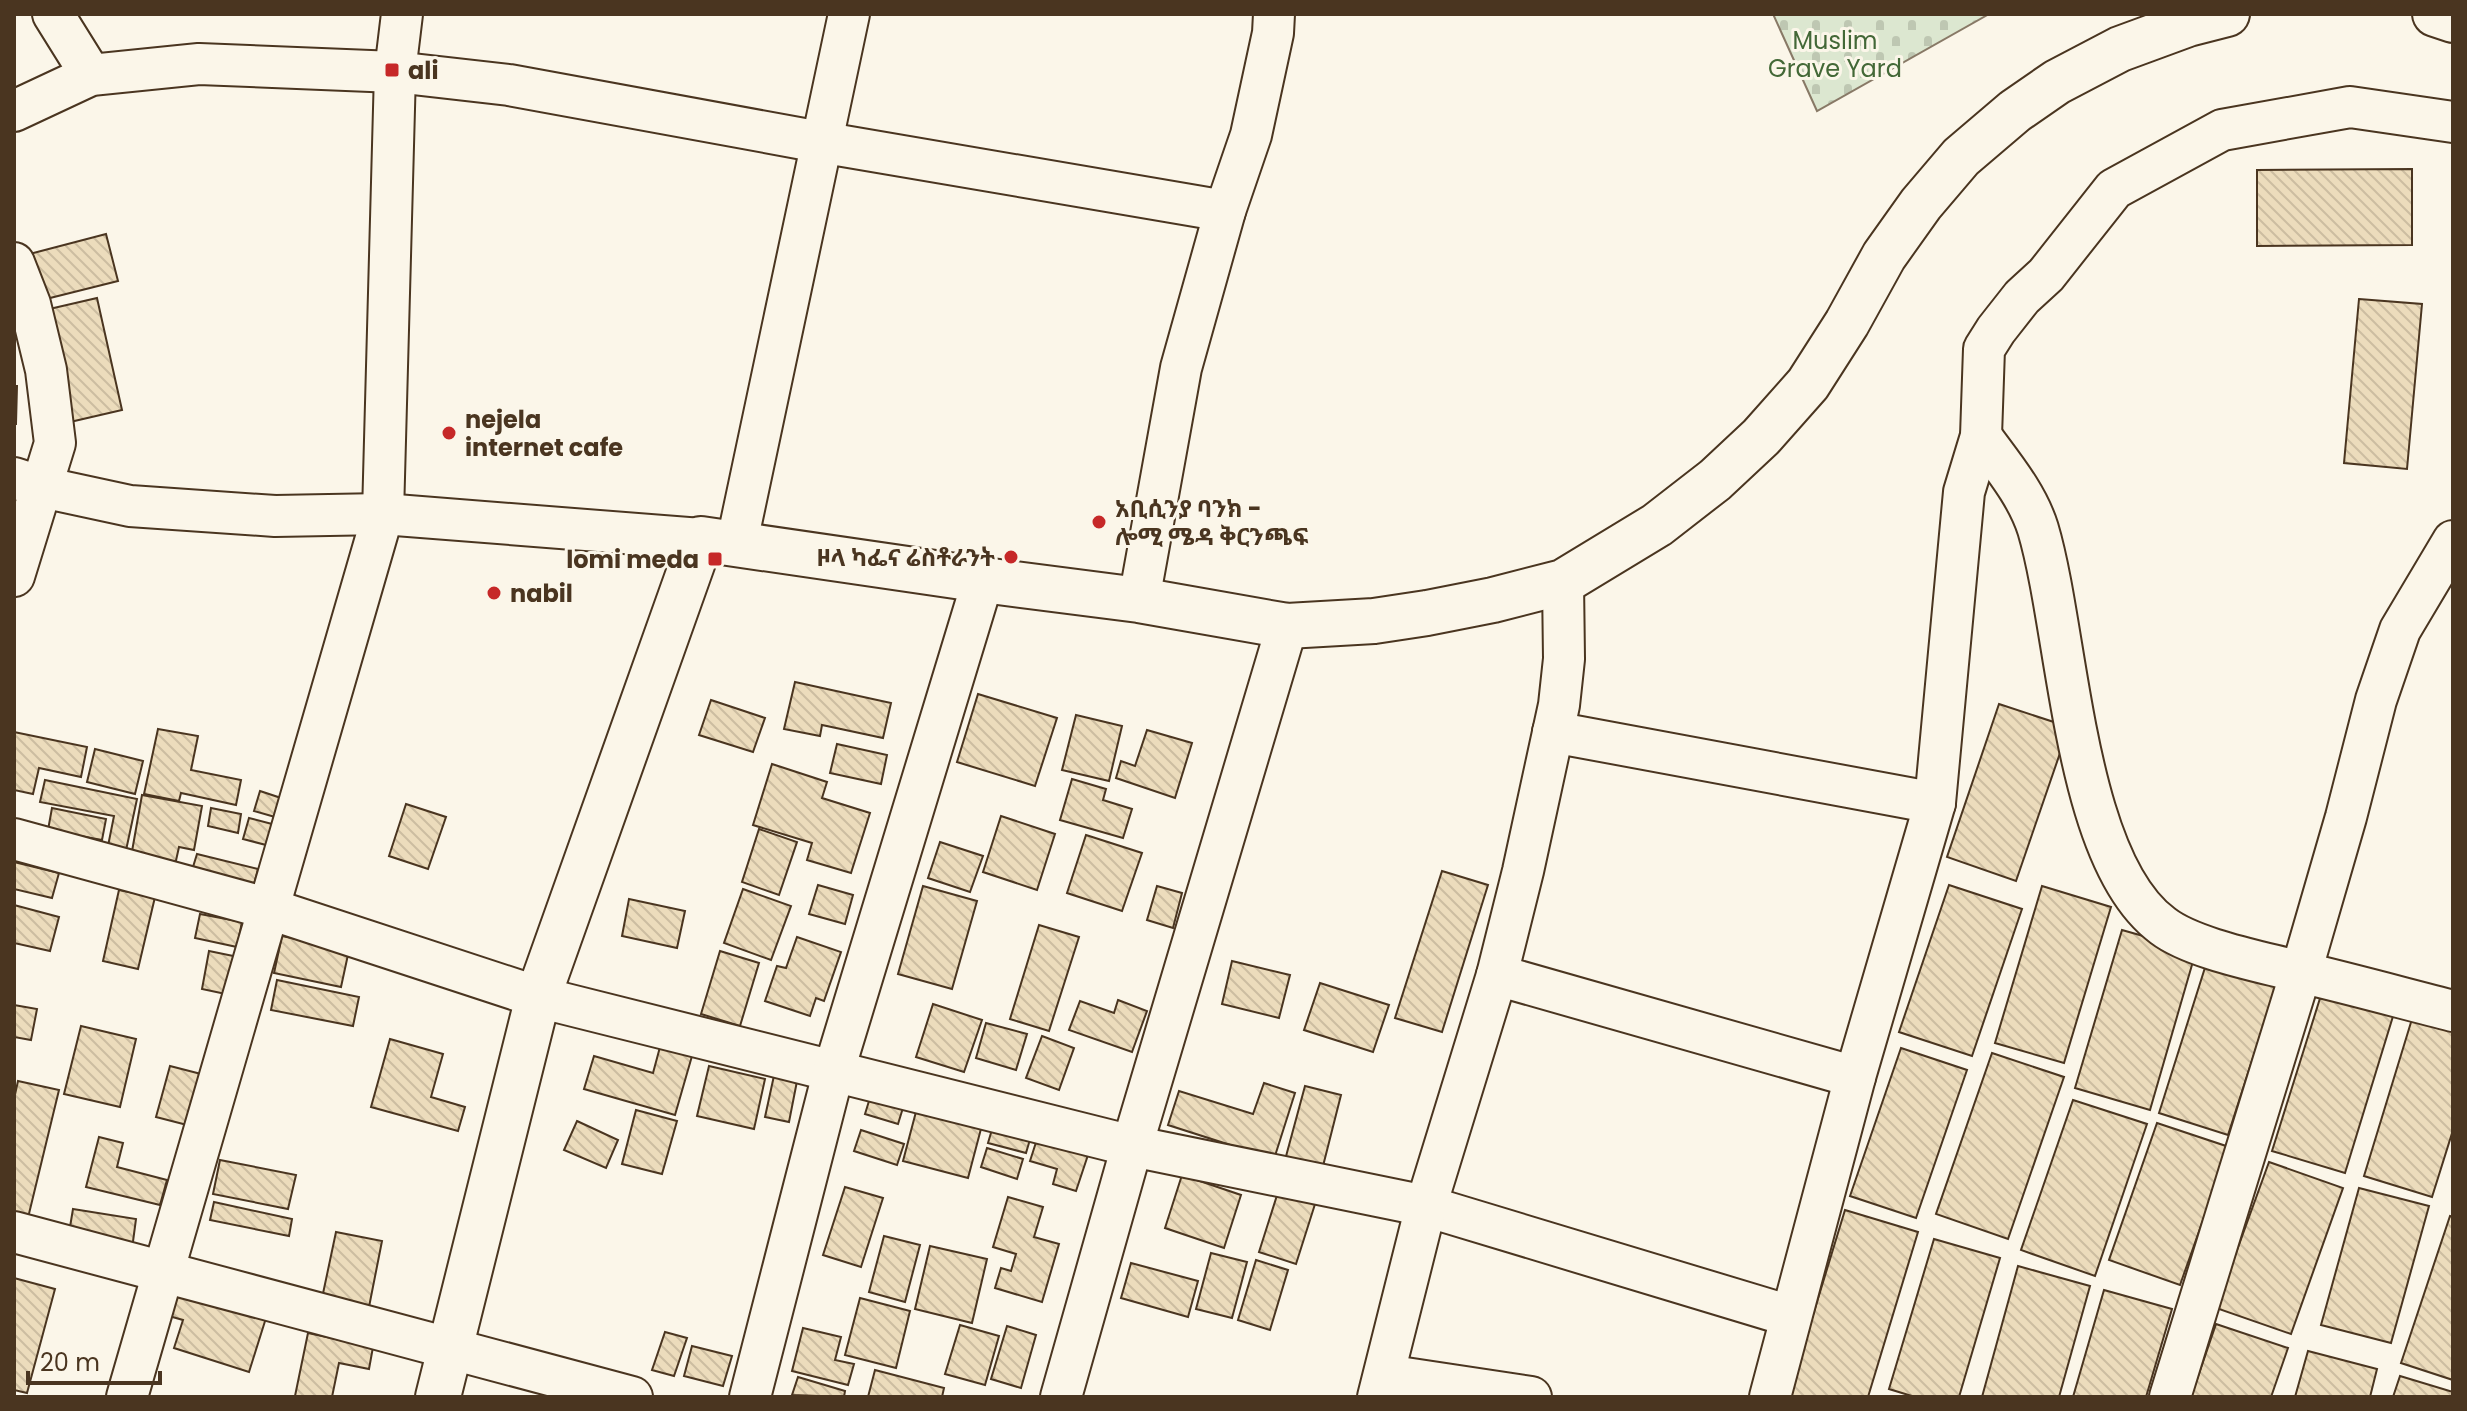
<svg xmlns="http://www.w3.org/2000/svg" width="2467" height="1411" viewBox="0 0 2467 1411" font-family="Poppins,'Noto Sans Ethiopic',sans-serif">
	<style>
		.cemetery { fill: url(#cemetery-stones); stroke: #887966; stroke-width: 2 }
		.building { fill: url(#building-back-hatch); stroke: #4a3520; stroke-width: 2 }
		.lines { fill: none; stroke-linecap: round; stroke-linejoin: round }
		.minor-casing { stroke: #4a3520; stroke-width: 44 }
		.tertiary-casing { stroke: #4a3520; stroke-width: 48 }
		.minor { stroke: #fbf6e9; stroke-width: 40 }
		.tertiary { stroke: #fbf6e9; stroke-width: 44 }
		.poi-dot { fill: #c62828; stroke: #fbf6e9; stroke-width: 3 }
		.labels { text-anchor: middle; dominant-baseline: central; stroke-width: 6; stroke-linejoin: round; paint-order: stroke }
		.park-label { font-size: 24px; fill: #436837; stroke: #fbf6e9 }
		.poi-label { font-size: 24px; font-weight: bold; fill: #4a3520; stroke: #fbf6e9; text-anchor: start }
	</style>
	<defs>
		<pattern id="cemetery-stones" width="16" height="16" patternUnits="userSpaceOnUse" patternTransform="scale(2)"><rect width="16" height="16" fill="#dce7d0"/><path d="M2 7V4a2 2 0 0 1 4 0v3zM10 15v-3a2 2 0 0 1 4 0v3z" fill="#bec7b2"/></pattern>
		<pattern id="building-back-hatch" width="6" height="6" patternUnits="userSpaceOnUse" patternTransform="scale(2)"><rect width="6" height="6" fill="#ecdcbc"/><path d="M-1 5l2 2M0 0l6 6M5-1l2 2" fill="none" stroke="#ccbda1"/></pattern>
	</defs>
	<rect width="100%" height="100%" fill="#fbf6e9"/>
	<polygon class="cemetery" points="1773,14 1989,14 1817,111"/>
	<g class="building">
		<polygon points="2412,169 2412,245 2257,246 2257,170"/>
		<polygon points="106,234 118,281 34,302 22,256"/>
		<polygon points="97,298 122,410 70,422 45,310"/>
		<polygon points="2359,299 2422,304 2407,469 2344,463"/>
		<polygon points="14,386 17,386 16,424 14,424"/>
		<polygon points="795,682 891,703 883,738 822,725 820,736 784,729"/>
		<polygon points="978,694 1057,718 1035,786 957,762"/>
		<polygon points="711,700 765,718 753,752 699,735"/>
		<polygon points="1999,704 2069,727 2016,881 1947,857"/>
		<polygon points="1076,715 1122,726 1109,781 1062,770"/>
		<polygon points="158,729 198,736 191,770 241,780 236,805 181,793 179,801 144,794"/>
		<polygon points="1147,730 1192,743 1175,798 1116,778 1121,761 1135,766"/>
		<polygon points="14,732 87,747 81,777 39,768 33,794 14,790"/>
		<polygon points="837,744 887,755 881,784 830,773"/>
		<polygon points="95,749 143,761 135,794 87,782"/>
		<polygon points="772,764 827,782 822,798 870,813 851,873 807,860 812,843 753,825"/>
		<polygon points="1072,779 1106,789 1103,800 1132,809 1123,838 1060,820"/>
		<polygon points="45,780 137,799 125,855 107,851 114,816 40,802"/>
		<polygon points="260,791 281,798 275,817 254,811"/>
		<polygon points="142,795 202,806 194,850 179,847 175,865 131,857"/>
		<polygon points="406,804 446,817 428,869 389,856"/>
		<polygon points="52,808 106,819 102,840 48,830"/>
		<polygon points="211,808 241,814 238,833 208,826"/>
		<polygon points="1001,816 1055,834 1037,890 983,872"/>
		<polygon points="249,818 272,824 266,845 243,839"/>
		<polygon points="759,829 797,842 779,895 742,882"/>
		<polygon points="1086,835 1142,853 1122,911 1067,893"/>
		<polygon points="940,842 983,856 970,892 928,878"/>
		<polygon points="197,854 258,869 251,896 189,880"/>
		<polygon points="14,862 59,873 52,898 14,889"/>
		<polygon points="1442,871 1488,885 1442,1032 1395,1018"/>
		<polygon points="818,885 853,895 845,924 809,914"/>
		<polygon points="1949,885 2022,909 1972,1056 1899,1032"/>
		<polygon points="923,886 977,901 952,989 898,974"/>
		<polygon points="1157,886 1182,893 1173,928 1147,920"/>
		<polygon points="2042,886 2111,907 2064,1063 1995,1043"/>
		<polygon points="743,889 791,906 771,960 724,943"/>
		<polygon points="119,890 155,897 138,969 103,961"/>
		<polygon points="629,899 685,911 677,948 622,936"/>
		<polygon points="14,905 59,917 50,951 14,943"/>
		<polygon points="200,914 242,922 237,947 195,938"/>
		<polygon points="1039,925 1079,937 1049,1031 1010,1019"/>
		<polygon points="2122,930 2196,951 2150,1110 2075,1088"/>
		<polygon points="282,936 349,950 341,987 274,973"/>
		<polygon points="797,937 841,952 824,1001 816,998 810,1016 765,1001 777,966 786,968"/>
		<polygon points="209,951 248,959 240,997 202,989"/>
		<polygon points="720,951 759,963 740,1026 701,1014"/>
		<polygon points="2209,955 2279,977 2228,1135 2159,1113"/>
		<polygon points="1232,961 1290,975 1279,1018 1222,1004"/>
		<polygon points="277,980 359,997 353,1026 271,1010"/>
		<polygon points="1320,983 1389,1005 1373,1052 1304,1030"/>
		<polygon points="2322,992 2394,1013 2345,1173 2272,1151"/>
		<polygon points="1118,1000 1147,1011 1132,1052 1069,1030 1080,1001 1114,1013"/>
		<polygon points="933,1004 982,1020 964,1072 916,1057"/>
		<polygon points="14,1005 37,1009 31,1040 14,1037"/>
		<polygon points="2412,1019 2453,1031 2453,1130 2432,1197 2364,1176"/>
		<polygon points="986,1023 1027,1034 1016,1070 976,1058"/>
		<polygon points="81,1026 136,1039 120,1107 64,1094"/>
		<polygon points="1042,1036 1074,1048 1059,1090 1026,1078"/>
		<polygon points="390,1039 443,1054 431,1097 465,1107 458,1131 371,1107"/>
		<polygon points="660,1047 692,1056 675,1115 584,1089 594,1056 653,1073"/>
		<polygon points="1901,1048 1967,1070 1916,1218 1850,1196"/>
		<polygon points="1992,1053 2064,1077 2008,1239 1936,1214"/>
		<polygon points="170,1066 205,1075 191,1126 156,1117"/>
		<polygon points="709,1066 765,1079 754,1129 697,1116"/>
		<polygon points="775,1071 798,1076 789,1122 765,1117"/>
		<polygon points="18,1081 59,1090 26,1226 14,1223 14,1099"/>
		<polygon points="1264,1083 1295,1093 1274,1159 1168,1125 1179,1091 1253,1114"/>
		<polygon points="1305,1086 1341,1095 1322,1170 1285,1160"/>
		<polygon points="873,1088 906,1098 898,1124 865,1114"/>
		<polygon points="2073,1100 2147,1124 2095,1276 2021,1250"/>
		<polygon points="917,1108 982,1125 968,1178 903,1161"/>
		<polygon points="636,1110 677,1121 662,1174 622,1164"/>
		<polygon points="577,1121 618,1140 606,1168 564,1150"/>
		<polygon points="2157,1123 2229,1147 2180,1285 2109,1260"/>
		<polygon points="993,1126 1031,1136 1026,1153 988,1143"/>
		<polygon points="861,1130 904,1144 897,1165 854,1151"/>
		<polygon points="1039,1133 1090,1149 1076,1191 1053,1184 1057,1169 1030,1161"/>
		<polygon points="99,1137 123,1143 117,1167 167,1180 160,1205 86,1187"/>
		<polygon points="987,1148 1023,1159 1017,1179 981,1167"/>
		<polygon points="220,1160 296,1175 288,1209 213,1194"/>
		<polygon points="2269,1162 2343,1188 2291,1334 2216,1308"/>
		<polygon points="1182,1175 1241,1195 1224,1248 1165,1228"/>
		<polygon points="845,1187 883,1198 861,1267 823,1255"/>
		<polygon points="2359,1188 2429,1206 2391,1343 2321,1325"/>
		<polygon points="1279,1189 1316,1201 1296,1264 1259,1252"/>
		<polygon points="1008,1197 1043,1207 1034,1237 1059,1244 1042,1302 995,1288 1001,1268 1011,1271 1016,1254 993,1247"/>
		<polygon points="214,1202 292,1219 289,1236 210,1220"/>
		<polygon points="73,1209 136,1219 132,1249 68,1239"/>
		<polygon points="1845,1210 1918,1232 1868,1397 1788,1397"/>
		<polygon points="2450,1216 2453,1217 2453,1380 2401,1363"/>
		<polygon points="336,1232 382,1241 368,1312 321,1303"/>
		<polygon points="884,1236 920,1245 905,1302 869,1292"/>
		<polygon points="1934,1239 2000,1258 1959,1397 1915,1397 1889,1389"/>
		<polygon points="930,1246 987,1259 972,1323 915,1309"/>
		<polygon points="1211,1253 1247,1262 1232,1318 1196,1309"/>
		<polygon points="1256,1260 1288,1270 1270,1330 1238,1320"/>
		<polygon points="1131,1263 1198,1281 1188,1317 1121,1298"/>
		<polygon points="2018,1266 2090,1286 2059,1397 1982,1397"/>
		<polygon points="14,1278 55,1289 27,1393 14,1390"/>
		<polygon points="177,1290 266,1318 249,1372 174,1348 183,1320 169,1316"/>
		<polygon points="2104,1290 2172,1309 2146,1397 2073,1397"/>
		<polygon points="860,1298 910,1311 896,1368 845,1355"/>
		<polygon points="2216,1324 2288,1348 2271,1397 2191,1397"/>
		<polygon points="960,1325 999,1336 985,1385 945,1374"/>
		<polygon points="1007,1326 1036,1335 1021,1388 991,1379"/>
		<polygon points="803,1328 841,1337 835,1360 854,1364 848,1385 792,1371"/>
		<polygon points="665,1332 687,1338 674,1376 652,1370"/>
		<polygon points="308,1333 373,1347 369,1369 339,1363 332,1397 295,1396"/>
		<polygon points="692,1346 732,1356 723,1386 684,1376"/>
		<polygon points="2308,1351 2377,1369 2370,1397 2295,1397"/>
		<polygon points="875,1370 944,1388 942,1397 868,1397"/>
		<polygon points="2400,1376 2453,1392 2453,1397 2393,1397"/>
		<polygon points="798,1377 845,1391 844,1397 792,1395"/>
	</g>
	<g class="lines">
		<g class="minor-casing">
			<g id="minor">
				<polyline points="53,14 91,75"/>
				<polyline points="14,111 91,75 199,64 395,72 509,85 820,142 1225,211"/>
				<polyline points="14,263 30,304 46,370 55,443 14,576"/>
				<path d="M1981 436C2002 465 2027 494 2038 529 2069 633 2073 860 2163 926 2193 949 2263 962 2300 972 2351 984 2402 998 2453 1011"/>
				<polyline points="14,478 42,487 130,506 275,516 383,514 701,539"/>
				<polyline points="737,542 849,14"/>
				<polyline points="1139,600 1181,368 1225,211 1251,135 1273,33 1274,14"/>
				<polyline points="1553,732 1935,803"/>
				<polyline points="14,839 270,909 538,997 1132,1146 1426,1206 1790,1316"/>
				<polyline points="1497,975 1855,1077"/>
				<polyline points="14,1232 632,1397"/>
				<polyline points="1385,1375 1531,1397"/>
				<polyline points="127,1397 383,514 395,72 402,14"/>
				<polyline points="750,1397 834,1070 983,580"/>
				<polyline points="1061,1397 1132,1146 1287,626"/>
				<polyline points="1378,1397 1426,1206 1497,975 1523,871 1559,705 1564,659 1563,582"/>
				<polyline points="1770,1397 1855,1077 1935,803 1964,492 1981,436 1984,349 1996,330 2022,297 2046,275 2114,189 2222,130 2350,107 2453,122"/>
				<polyline points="2170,1397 2301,972 2346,817 2376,700 2400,630 2453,541"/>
			</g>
		</g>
		<g class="tertiary-casing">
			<g id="tertiary">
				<polyline points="2435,14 2453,20"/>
				<polyline points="438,1397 538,997 701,539 983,580 1139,600 1287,626 1374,621 1427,613 1493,600 1563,582 1657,525 1715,480 1761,437 1808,384 1847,323 1884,256 1921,204 1961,157 2015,111 2057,82 2120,49 2188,24 2227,14"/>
			</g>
		</g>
		<use href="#minor" class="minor"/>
		<use href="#tertiary" class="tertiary"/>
	</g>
	<g class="poi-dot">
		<rect x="384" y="62" width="16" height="16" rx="4"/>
		<circle cx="449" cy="433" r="8"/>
		<circle cx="1099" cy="522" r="8"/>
		<circle cx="1011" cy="557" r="8"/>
		<rect x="707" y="551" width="16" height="16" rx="4"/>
		<circle cx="494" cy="593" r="8"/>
	</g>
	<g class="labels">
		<g class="park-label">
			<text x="1835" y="40">Muslim<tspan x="1835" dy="28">Grave Yard</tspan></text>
		</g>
		<g class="poi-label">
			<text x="408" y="70">ali</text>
			<text x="465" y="419">nejela<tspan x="465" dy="28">internet cafe</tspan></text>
			<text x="1115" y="508">አቢሲንያ ባንክ -<tspan x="1115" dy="28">ሎሚ ሜዳ ቅርንጫፍ</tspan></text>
			<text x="995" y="557" text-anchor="end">ዞላ ካፌና ሬስቶራንት</text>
			<text x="699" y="559" text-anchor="end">lomi meda</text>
			<text x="510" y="593">nabil</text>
		</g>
	</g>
	<rect width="2467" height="1411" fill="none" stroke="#4a3520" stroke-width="32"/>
	<path d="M28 1371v12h132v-12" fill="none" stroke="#4a3520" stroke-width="4"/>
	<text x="40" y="1371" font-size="24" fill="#4a3520" stroke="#fbf6e9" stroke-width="6" paint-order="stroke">20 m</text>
</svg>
